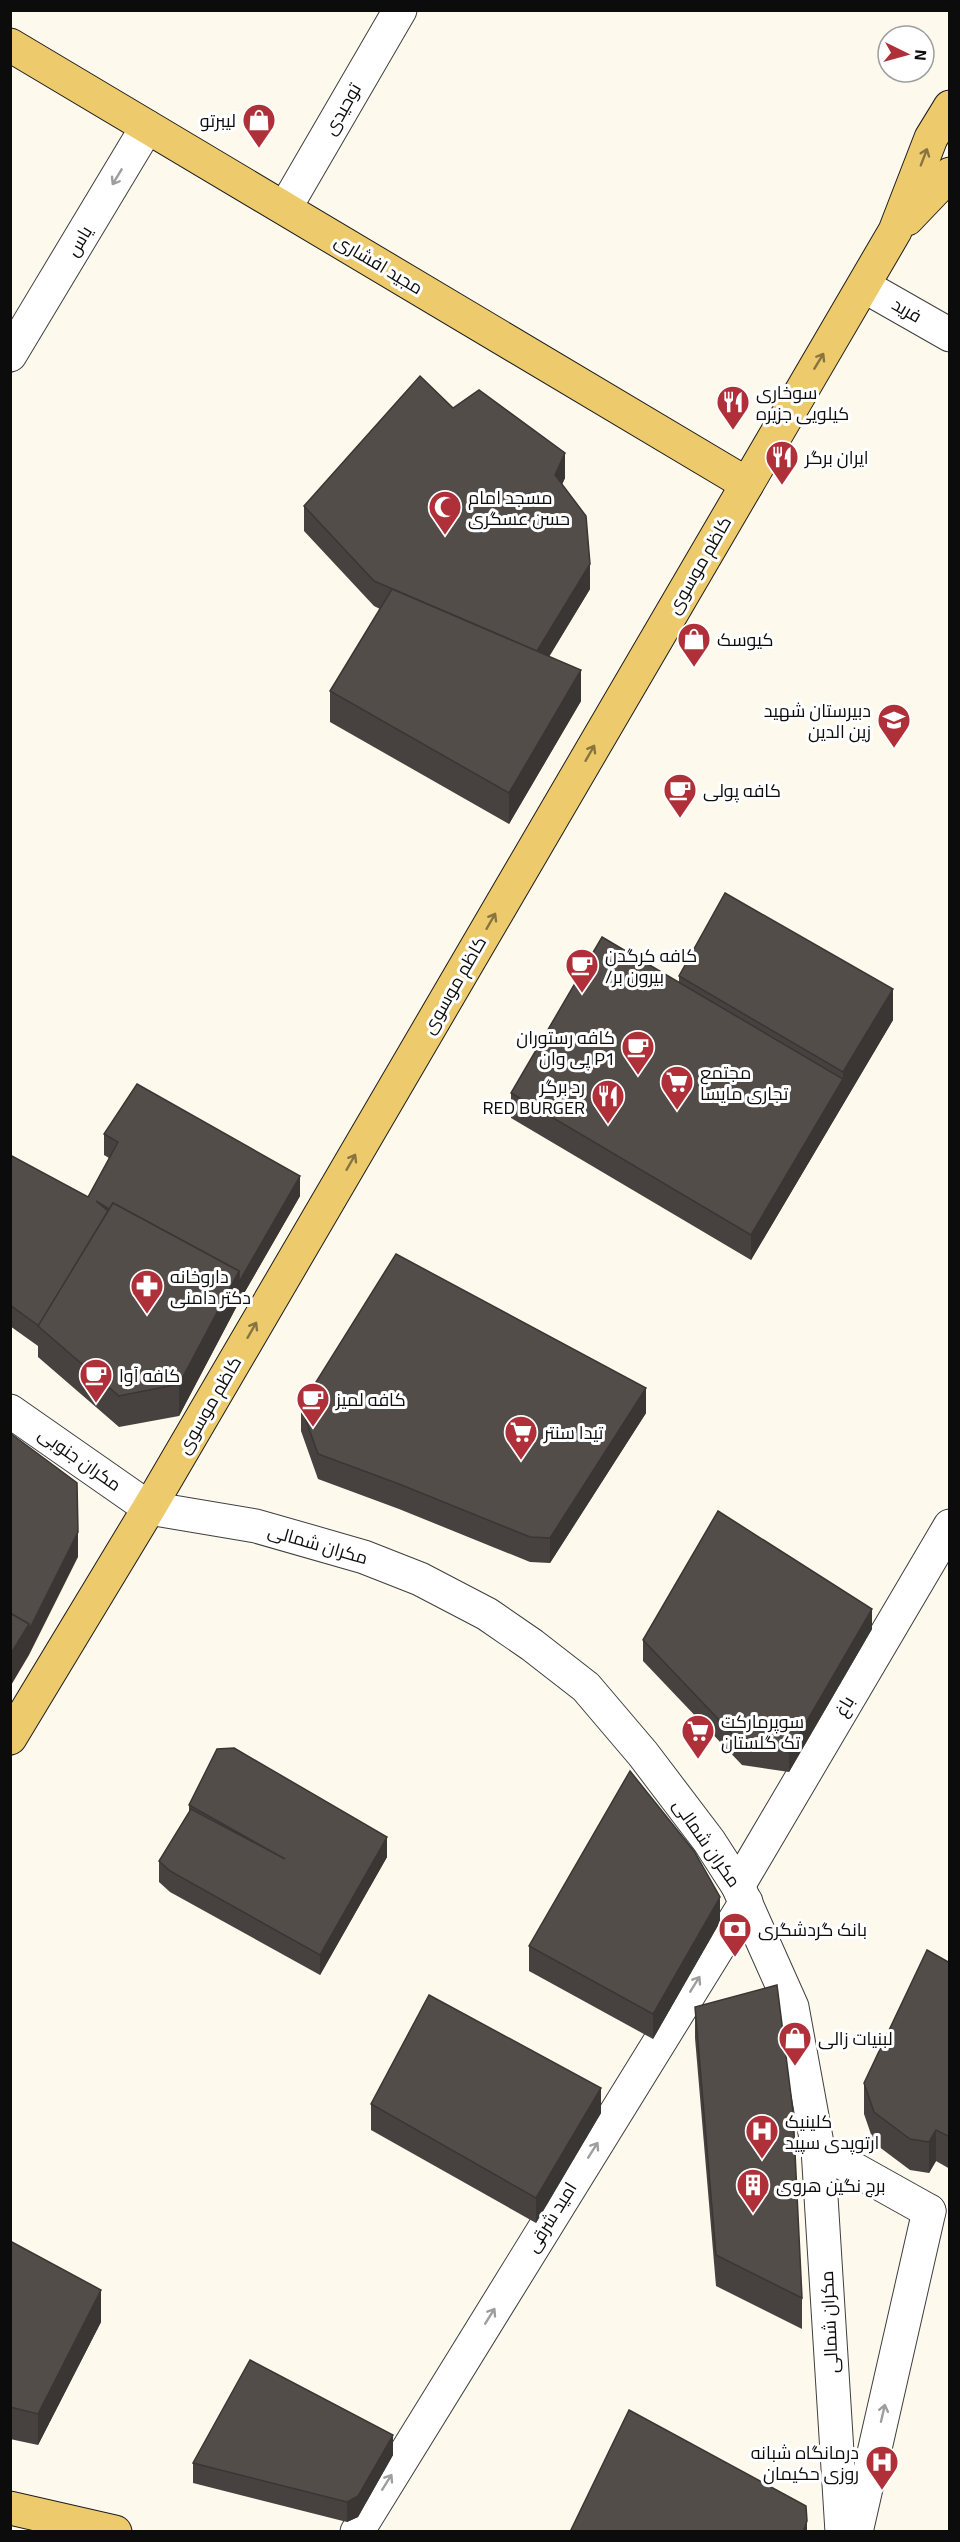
<svg xmlns="http://www.w3.org/2000/svg" width="960" height="2542" viewBox="0 0 960 2542" font-family="Georgia,Cairo,serif">
	<style>
		.lines { fill: none; stroke-linecap: round; stroke-linejoin: round }
		.minor-casing { stroke: #3f3f3f; stroke-width: 35 }
		.major-casing { stroke: #1d1d1d; stroke-width: 35 }
		.minor { stroke: #fff; stroke-width: 33 }
		.major { stroke: #edca6c; stroke-width: 33 }
		.wall { fill: #47423f }
		.shaded-wall { fill: #3a3633 }
		.building { fill: #534d49; stroke: #3a3633; stroke-width: 1.5 }
		.oneway { stroke: #887441 }
		.oneway2 { stroke: #9e9e9e }
		.labels { text-anchor: middle; dominant-baseline: central; stroke-width: 6; stroke-linejoin: round; paint-order: stroke }
		.street-label { font-size: 18px; fill: #0c0c0c; stroke: #fff }
		.poi-label { font-size: 18px; fill: #0c0c0c; stroke: #fff; text-anchor: start }
	</style>
	<rect width="100%" height="100%" fill="#fdf9ec"/>
	<g class="lines">
		<g class="minor-casing">
			<g id="minor">
				<polyline points="285,208 400,10"/>
				<polyline points="864,286 950,335"/>
				<polyline points="10,355 147,127"/>
				<polyline points="10,1411 149,1508 256,1526 364,1557 420,1579 487,1614 532,1645 586,1687 643,1754 709,1841 738,1886 792,2007 818,2149 842,2532"/>
				<polyline points="738,1886 950,1526"/>
				<polyline points="818,2149 929,2211"/>
				<polyline points="357,2532 746,1902"/>
				<polyline points="856,2532 929,2211"/>
			</g>
		</g>
		<g class="major-casing">
			<g id="major">
				<polyline points="10,45 747,484"/>
				<polyline points="907,219 950,174"/>
				<polyline points="10,1738 149,1508 895,231 931,138 950,107"/>
				<polyline points="10,2508 115,2532"/>
			</g>
		</g>
		<use href="#minor" class="minor"/>
		<use href="#major" class="major"/>
	</g>
	<g class="wall">
		<polygon points="453,408 565,478 562,484 590,589 549,657 581,701 509,824 330,722 330,691 380,609 374,606 304,531 304,506"/>
		<polygon points="679,976 893,1020 751,1260 511,1118 511,1093 679,982"/>
		<polygon points="104,1134 300,1196 239,1302 179,1416 119,1427 38,1357 38,1346 10,1326 10,1160 88,1197 109,1158 104,1155"/>
		<polygon points="301,1406 646,1413 550,1563 530,1562 399,1509 318,1479 301,1431"/>
		<polygon points="872,1629 789,1772 742,1765 643,1661 643,1640"/>
		<polygon points="189,1805 387,1857 320,1975 170,1892 159,1882 159,1861 189,1812"/>
		<polygon points="720,1922 653,2039 529,1971 529,1946"/>
		<polygon points="950,1963 950,2169 936,2161 929,2173 910,2170 874,2143 864,2114 864,2083"/>
		<polygon points="695,2007 802,2298 802,2329 716,2286 695,2038"/>
		<polygon points="371,2104 601,2113 536,2223 371,2130"/>
		<polygon points="10,2241 101,2322 38,2445 10,2439"/>
		<polygon points="393,2455 358,2517 347,2522 193,2483 193,2463"/>
	</g>
	<g class="shaded-wall">
		<polygon points="565,453 565,478 555,500 555,475"/>
		<polygon points="590,564 590,589 537,676 537,651"/>
		<polygon points="581,670 581,701 509,824 509,793"/>
		<polygon points="893,989 893,1020 751,1260 751,1235 843,1079 843,1072"/>
		<polygon points="300,1176 300,1196 239,1302 179,1416 179,1384 239,1271"/>
		<polygon points="646,1388 646,1413 550,1563 550,1538"/>
		<polygon points="78,1532 78,1557 29,1655 10,1687 10,1655"/>
		<polygon points="872,1609 872,1629 789,1772 789,1752"/>
		<polygon points="387,1837 387,1857 320,1975 320,1955"/>
		<polygon points="720,1897 720,1922 653,2039 653,2014"/>
		<polygon points="601,2088 601,2113 536,2223 536,2198"/>
		<polygon points="936,2130 936,2161 929,2173 929,2142"/>
		<polygon points="101,2290 101,2322 38,2445 38,2414"/>
		<polygon points="393,2435 393,2455 358,2517 347,2522 347,2502"/>
		<polygon points="807,2521 807,2532 803,2532"/>
	</g>
	<g class="building">
		<polygon points="420,376 453,408 479,390 565,453 555,475 586,516 590,564 537,651 374,581 304,506"/>
		<polygon points="392,589 581,670 509,793 330,691"/>
		<polygon points="725,893 893,989 843,1072 679,976"/>
		<polygon points="602,937 843,1079 751,1235 511,1093"/>
		<polygon points="137,1084 300,1176 239,1282 239,1271 113,1203 109,1209 96,1201 108,1211 39,1326 10,1305 10,1160 12,1156 88,1197 118,1142 104,1134"/>
		<polygon points="113,1203 239,1271 179,1384 119,1396 38,1326"/>
		<polygon points="396,1254 646,1388 550,1538 530,1537 399,1484 318,1454 301,1406"/>
		<polygon points="10,1433 77,1483 78,1532 29,1630 29,1624 10,1613"/>
		<polygon points="718,1511 872,1609 789,1752 742,1744 643,1640"/>
		<polygon points="10,1613 29,1624 10,1655"/>
		<polygon points="234,1748 387,1837 320,1955 170,1871 159,1861 191,1809 285,1859 189,1805 217,1749"/>
		<polygon points="630,1771 694,1851 720,1897 653,2014 529,1946"/>
		<polygon points="927,1950 950,1963 950,2137 936,2130 929,2142 910,2139 874,2112 864,2083"/>
		<polygon points="777,1985 793,2111 802,2298 716,2255 695,2007"/>
		<polygon points="429,1995 601,2088 536,2198 371,2104"/>
		<polygon points="10,2241 101,2290 38,2414 10,2407"/>
		<polygon points="250,2360 393,2435 358,2496 347,2502 193,2463"/>
		<polygon points="629,2410 806,2506 807,2521 803,2532 570,2532"/>
	</g>
	<defs><path id="oneway-shaft" d="M-6 0H5M1.5-3L5.5 0L1.5 3" fill="none" stroke-width="1.6" stroke-linecap="round" stroke-linejoin="round" transform="scale(1.5)"/></defs>
	<g class="oneway">
		<use href="#oneway-shaft" transform="translate(924 157) rotate(-69)"/>
		<use href="#oneway-shaft" transform="translate(819 361) rotate(-59)"/>
		<use href="#oneway-shaft" transform="translate(590 753) rotate(-60)"/>
		<use href="#oneway-shaft" transform="translate(491 921) rotate(-60)"/>
		<use href="#oneway-shaft" transform="translate(351 1162) rotate(-60)"/>
		<use href="#oneway-shaft" transform="translate(252 1330) rotate(-60)"/>
	</g>
	<g class="oneway2">
		<use href="#oneway-shaft" transform="translate(117 177) rotate(121)"/>
		<use href="#oneway-shaft" transform="translate(695 1984) rotate(-58)"/>
		<use href="#oneway-shaft" transform="translate(593 2150) rotate(-58)"/>
		<use href="#oneway-shaft" transform="translate(490 2316) rotate(-58)"/>
		<use href="#oneway-shaft" transform="translate(883 2413) rotate(-77)"/>
		<use href="#oneway-shaft" transform="translate(387 2482) rotate(-58)"/>
	</g>
	<defs>
		<g id="shop-pin" transform="scale(1.725)"><path d="M0 17L-7.5 6A9.5 9.5 0 1 1 7.5 6Z" fill="#b0303a" stroke="#fff"/><path d="M-5-2.5h2.3a2.7 3.5 0 0 1 5.4 0H5L5.5 6h-11ZM-1.5-2.5h3a1.5 2.3 0 0 0-3 0Z" fill="#fff"/></g>
		<g id="restaurant-pin" transform="scale(1.725)"><path d="M0 17L-7.5 6A9.5 9.5 0 1 1 7.5 6Z" fill="#b0303a" stroke="#fff"/><path d="M-5-6h1v4h1v-4h1v4h1v-4h1v5L-1.5 .5V6h-2V.5L-5-1ZM5-6V6H3V1.5H1.5Q1.5-4 5-6Z" fill="#fff"/></g>
		<g id="mosque-pin" transform="scale(1.725)"><path d="M0 17L-7.5 6A9.5 9.5 0 1 1 7.5 6Z" fill="#b0303a" stroke="#fff"/><path d="M3.5-4.9A6 6 0 1 0 3.5 4.9A5 5 0 1 1 3.5-4.9Z" fill="#fff"/></g>
		<g id="school-pin" transform="scale(1.725)"><path d="M0 17L-7.5 6A9.5 9.5 0 1 1 7.5 6Z" fill="#b0303a" stroke="#fff"/><path d="M0-5L7-2L0 1L-7-2ZM-4 1L0 2.5L4 1V4Q0 6-4 4Z" fill="#fff"/></g>
		<g id="cafe-pin" transform="scale(1.725)"><path d="M0 17L-7.5 6A9.5 9.5 0 1 1 7.5 6Z" fill="#b0303a" stroke="#fff"/><path d="M-5.5-4.5H6V0H3Q3 3.5 0 3.5H-2.5Q-5.5 3.5-5.5 0ZM3-3.2v2h1.7v-2ZM-6 4.5H4V6H-6Z" fill="#fff"/></g>
		<g id="supermarket-pin" transform="scale(1.725)"><path d="M0 17L-7.5 6A9.5 9.5 0 1 1 7.5 6Z" fill="#b0303a" stroke="#fff"/><path d="M-6-5.5h2.5l.6 2H6L4.5 2H-2.5L-4.4-4H-6ZM-1.5 3.2a1.3 1.3 0 1 0 .1 0ZM3 3.2a1.3 1.3 0 1 0 .1 0Z" fill="#fff"/></g>
		<g id="pharmacy-pin" transform="scale(1.725)"><path d="M0 17L-7.5 6A9.5 9.5 0 1 1 7.5 6Z" fill="#b0303a" stroke="#fff"/><path d="M-2-6h4v4h4v4h-4v4h-4v-4h-4v-4h4Z" fill="#fff"/></g>
		<g id="bank-pin" transform="scale(1.725)"><path d="M0 17L-7.5 6A9.5 9.5 0 1 1 7.5 6Z" fill="#b0303a" stroke="#fff"/><path d="M-6-4H6V4H-6ZM0-2.3a2.3 2.3 0 1 0 0 4.6a2.3 2.3 0 1 0 0-4.6Z" fill="#fff"/></g>
		<g id="hospital-pin" transform="scale(1.725)"><path d="M0 17L-7.5 6A9.5 9.5 0 1 1 7.5 6Z" fill="#b0303a" stroke="#fff"/><path d="M-5-5h3v3.5h4V-5h3V5h-3V1.5h-4V5h-3Z" fill="#fff"/></g>
		<g id="building-pin" transform="scale(1.725)"><path d="M0 17L-7.5 6A9.5 9.5 0 1 1 7.5 6Z" fill="#b0303a" stroke="#fff"/><path d="M-4-6H4V6H1V3H-1V6H-4ZM-2.5-4.3h1.7v1.8h-1.7ZM.8-4.3h1.7v1.8H.8ZM-2.5-1h1.7V.8h-1.7ZM.8-1h1.7V.8H.8Z" fill="#fff"/></g>
	</defs>
	<g fill-rule="evenodd">
		<use href="#shop-pin" x="259" y="120"/>
		<use href="#restaurant-pin" x="733" y="402"/>
		<use href="#restaurant-pin" x="782" y="457"/>
		<use href="#mosque-pin" x="445" y="507"/>
		<use href="#shop-pin" x="694" y="639"/>
		<use href="#school-pin" x="894" y="720"/>
		<use href="#cafe-pin" x="680" y="790"/>
		<use href="#cafe-pin" x="582" y="965"/>
		<use href="#cafe-pin" x="638" y="1047"/>
		<use href="#supermarket-pin" x="677" y="1082"/>
		<use href="#restaurant-pin" x="608" y="1096"/>
		<use href="#pharmacy-pin" x="147" y="1286"/>
		<use href="#cafe-pin" x="96" y="1375"/>
		<use href="#cafe-pin" x="313" y="1399"/>
		<use href="#supermarket-pin" x="521" y="1432"/>
		<use href="#supermarket-pin" x="698" y="1731"/>
		<use href="#bank-pin" x="735" y="1929"/>
		<use href="#shop-pin" x="795" y="2038"/>
		<use href="#hospital-pin" x="762" y="2131"/>
		<use href="#building-pin" x="753" y="2185"/>
		<use href="#hospital-pin" x="882" y="2462"/>
	</g>
	<g class="labels">
		<g class="street-label">
			<text transform="translate(342 109) rotate(-60)">توحیدی</text>
			<text transform="translate(79 241) rotate(-59)">یاس</text>
			<text transform="translate(379 264) rotate(31)">مجید افشاری</text>
			<text transform="translate(907 310) rotate(30)">فرید</text>
			<text transform="translate(699 565) rotate(-60)">کاظم موسوی</text>
			<text transform="translate(454 985) rotate(-60)">کاظم موسوی</text>
			<text transform="translate(209 1405) rotate(-60)">کاظم موسوی</text>
			<text transform="translate(80 1459) rotate(35)">مکران جنوبی</text>
			<text transform="translate(318 1544) rotate(16)">مکران شمالی</text>
			<text transform="translate(844 1706) rotate(-60)">باغ</text>
			<text transform="translate(707 1843) rotate(55)">مکران شمالی</text>
			<text transform="translate(551 2217) rotate(-58)">امید شرقی</text>
			<text transform="translate(829 2322) rotate(-93)">مکران شمالی</text>
		</g>
		<g class="poi-label">
			<text x="236" y="120" text-anchor="end">لیبرتو</text>
			<text x="756" y="392">سوخاری<tspan x="756" dy="21">کیلویی جزیره</tspan></text>
			<text x="805" y="457">ایران برگر</text>
			<text x="468" y="497">مسجد امام<tspan x="468" dy="21">حسن عسگری</tspan></text>
			<text x="717" y="639">کیوسک</text>
			<text x="871" y="710" text-anchor="end">دبیرستان شهید<tspan x="871" dy="21">زین الدین</tspan></text>
			<text x="703" y="790">کافه پولی</text>
			<text x="605" y="955">کافه کرگدن<tspan x="605" dy="21">/بیرون بر</tspan></text>
			<text x="615" y="1037" text-anchor="end">کافه رستوران<tspan x="615" dy="21">پی وان P1</tspan></text>
			<text x="700" y="1072">مجتمع<tspan x="700" dy="21">تجاری مايسا</tspan></text>
			<text x="585" y="1086" text-anchor="end">رد برگر<tspan x="585" dy="21">RED BURGER</tspan></text>
			<text x="170" y="1276">داروخانه<tspan x="170" dy="21">دکتر دامنی</tspan></text>
			<text x="119" y="1375">کافه آوا</text>
			<text x="336" y="1399">کافه لمیز</text>
			<text x="544" y="1432">تیدا سنتر</text>
			<text x="721" y="1721">سوپرمارکت<tspan x="721" dy="21">تک گلستان</tspan></text>
			<text x="758" y="1929">بانک گردشگری</text>
			<text x="818" y="2038">لبنیات زالی</text>
			<text x="785" y="2121">کلینیک<tspan x="785" dy="21">ارتوپدی سپید</tspan></text>
			<text x="776" y="2185">برج نگین هروی</text>
			<text x="859" y="2452" text-anchor="end">درمانگاه شبانه<tspan x="859" dy="21">روزی حکیمان</tspan></text>
		</g>
	</g>
	<rect width="960" height="2542" fill="none" stroke="#0c0c0c" stroke-width="24"/>
	<g transform="translate(906 54) rotate(95)"><circle r="28" fill="#ffffff" stroke="#9e9e9e" stroke-width="1.5"/>
	<path d="M0-4.5L10 22L0 15L-10 22Z" fill="#b0303a"/>
	<text y="-9" font-size="16" font-weight="bold" text-anchor="middle" fill="#0c0c0c">N</text>
	</g>
</svg>
